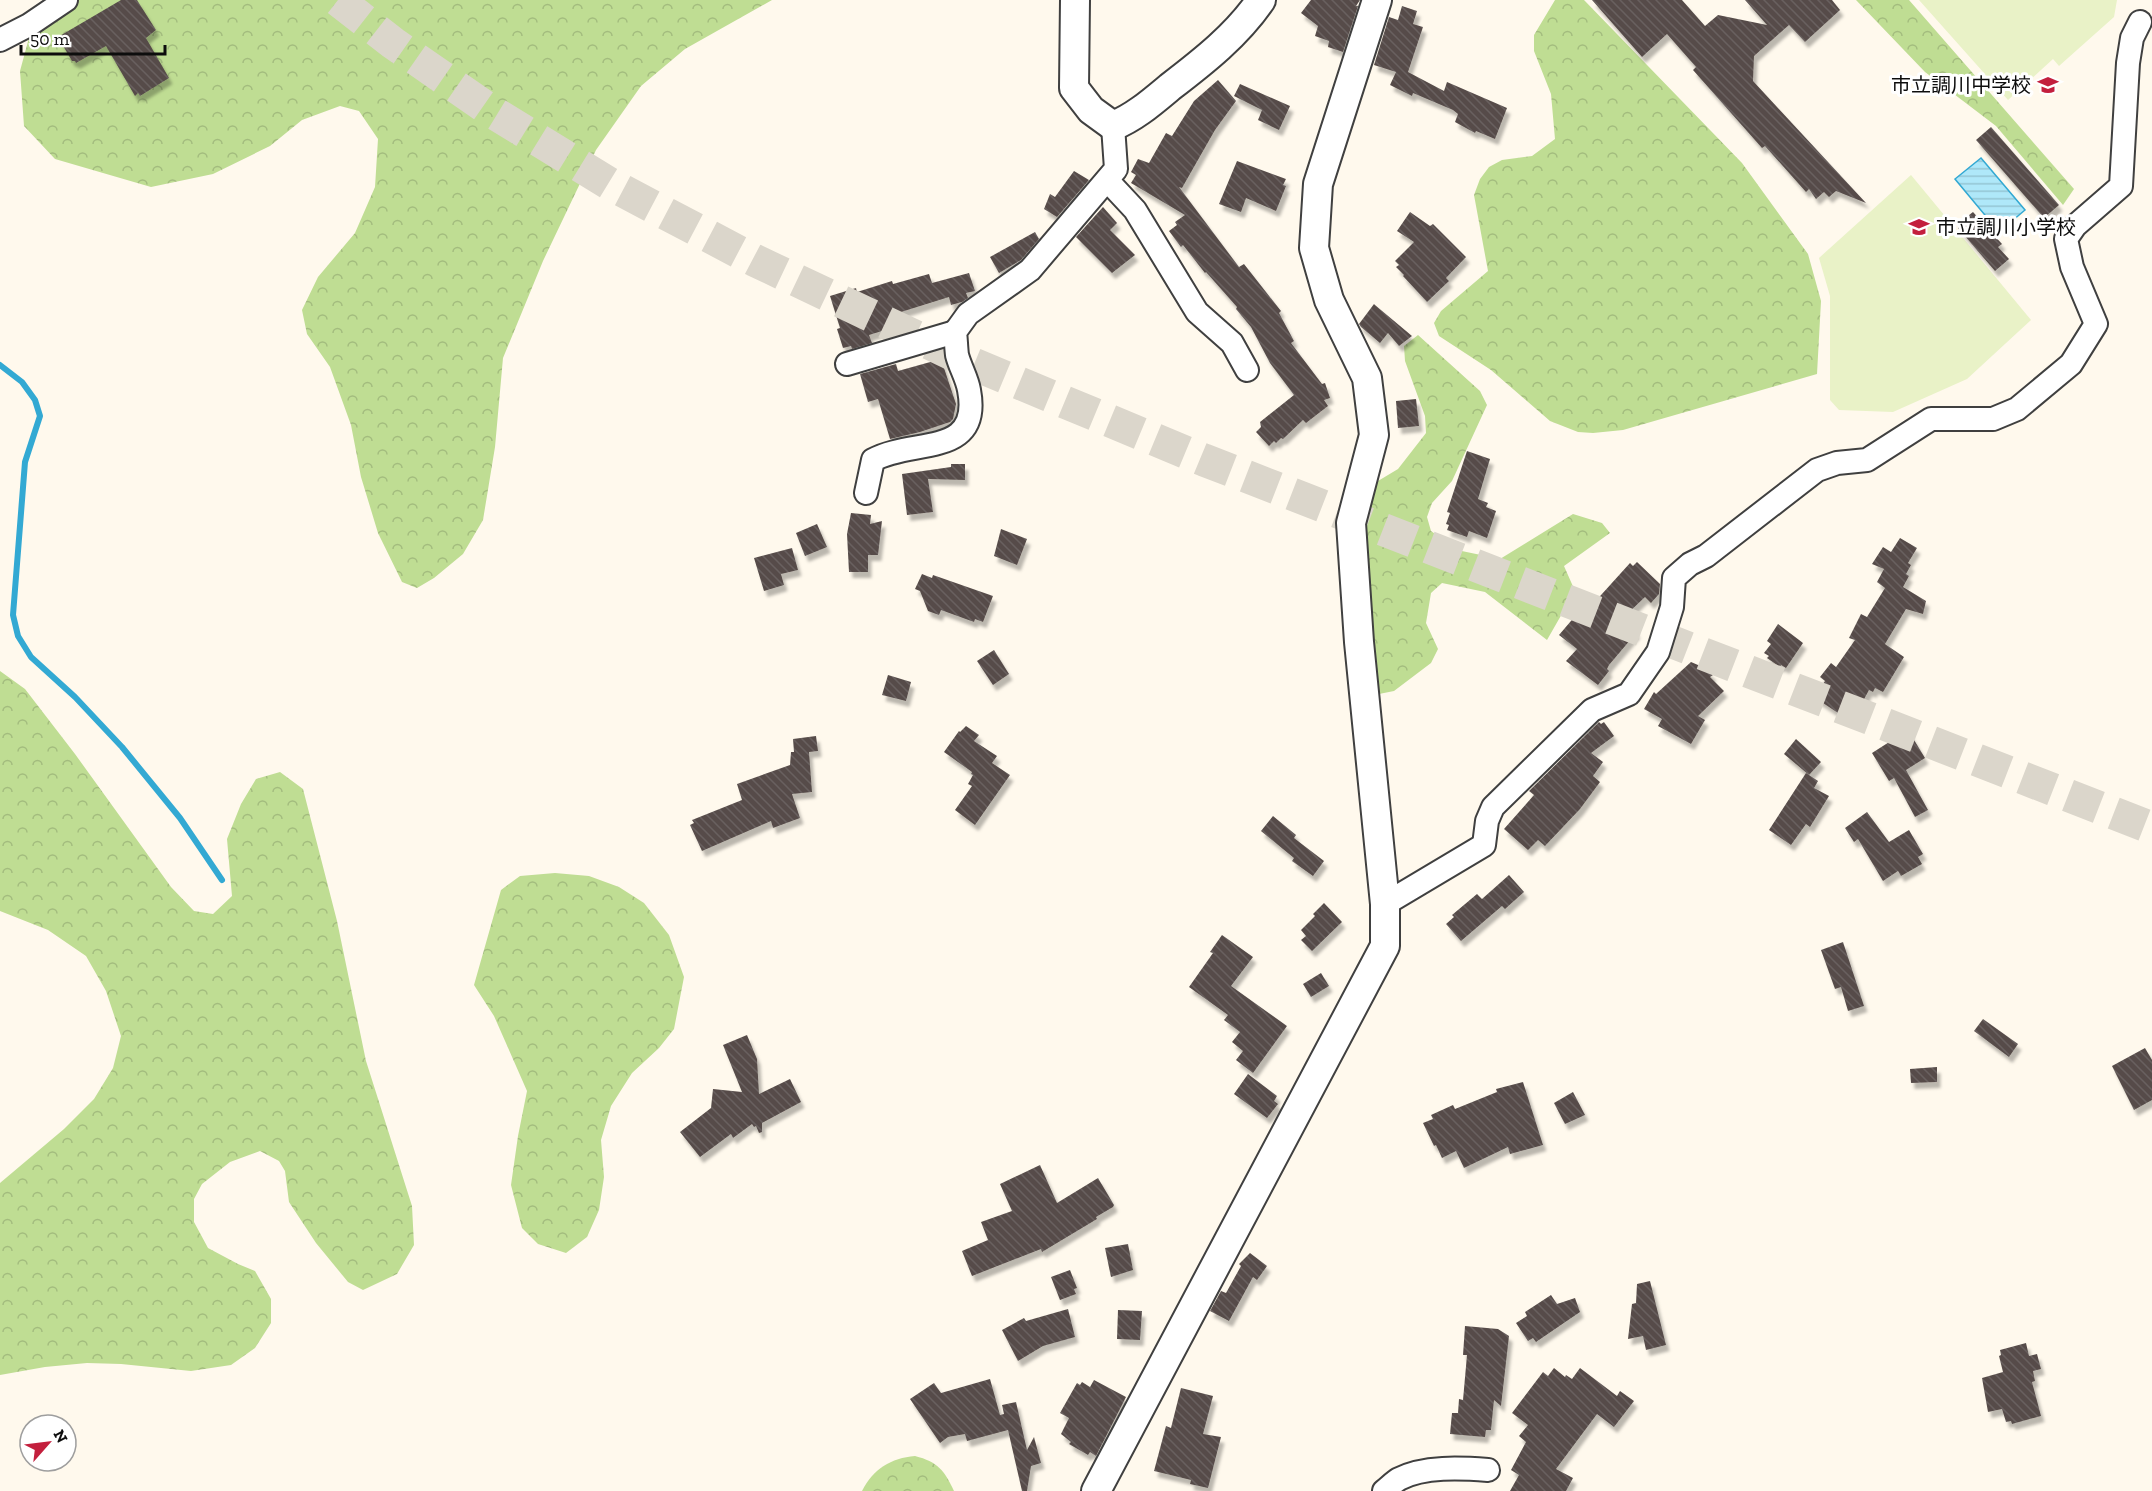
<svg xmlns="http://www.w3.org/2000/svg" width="2152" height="1491" viewBox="0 0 2152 1491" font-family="'Zilla Slab','Noto Sans JP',serif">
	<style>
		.forest { fill: url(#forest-crowns) }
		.pitch { fill: #e9f2c7 }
		.water { fill: url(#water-rules); stroke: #33a9d3; stroke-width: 1.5 }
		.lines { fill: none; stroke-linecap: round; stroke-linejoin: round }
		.stream { stroke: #33a9d3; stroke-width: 6 }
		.building { fill: url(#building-back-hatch); filter: url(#shadow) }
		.motorway-tunnel { stroke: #dbd6cb; stroke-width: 33; stroke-dasharray: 33 16; stroke-linecap: butt }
		.minor-casing { stroke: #404040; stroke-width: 26 }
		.tertiary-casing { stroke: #404040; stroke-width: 32 }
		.minor { stroke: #fff; stroke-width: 22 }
		.tertiary { stroke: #fff; stroke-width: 28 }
		.labels { text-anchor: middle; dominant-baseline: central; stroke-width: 6; stroke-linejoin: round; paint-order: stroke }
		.poi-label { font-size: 20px; fill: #0d0d0d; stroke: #fff; text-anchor: end }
	</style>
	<defs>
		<pattern id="forest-crowns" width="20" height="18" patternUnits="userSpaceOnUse" patternTransform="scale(1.5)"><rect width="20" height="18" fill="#bfdd93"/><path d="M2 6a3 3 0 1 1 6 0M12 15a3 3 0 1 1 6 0" fill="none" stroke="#a3bc7e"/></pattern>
		<pattern id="water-rules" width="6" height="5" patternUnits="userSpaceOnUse" patternTransform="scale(1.5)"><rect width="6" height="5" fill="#afe8f9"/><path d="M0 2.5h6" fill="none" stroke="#95c6d4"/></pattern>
		<pattern id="building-back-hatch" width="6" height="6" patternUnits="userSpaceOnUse" patternTransform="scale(1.5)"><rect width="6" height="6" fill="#564c49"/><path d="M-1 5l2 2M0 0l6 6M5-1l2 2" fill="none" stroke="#69615f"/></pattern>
		<filter id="shadow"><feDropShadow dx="3.5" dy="6" stdDeviation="1.5" flood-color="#0004"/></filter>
	</defs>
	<rect width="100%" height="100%" fill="#fff9ed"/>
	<g class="forest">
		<polygon points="61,0 772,0 685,49 641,86 596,150 543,261 503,358 495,447 483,520 463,554 434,578 417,588 402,582 378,533 361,477 351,425 330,367 307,334 302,310 318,277 355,233 375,187 378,139 359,111 340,106 302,120 270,146 213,174 151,187 55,159 24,126 20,71 30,34"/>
		<polygon points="1555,0 1584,0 1742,163 1808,254 1821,301 1817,374 1623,430 1593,433 1578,432 1550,421 1491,370 1439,336 1434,323 1441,311 1488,271 1474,195 1480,179 1489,167 1502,160 1532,156 1555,139 1551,94 1534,51 1534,35"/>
		<polygon points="1856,0 1909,0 2074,189 2063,205 1996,126 1925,72"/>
		<polygon points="1418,335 1480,391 1487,405 1452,481 1432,503 1427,517 1431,531 1457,550 1500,559 1573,514 1602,523 1610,533 1564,566 1575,591 1547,640 1485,592 1442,583 1431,593 1426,623 1438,649 1431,663 1394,691 1379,694 1351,570 1373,484 1398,469 1426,433 1425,416 1405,361 1404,346"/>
		<polygon points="0,671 25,689 75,754 171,887 194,911 213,914 232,896 227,839 241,804 256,779 280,772 303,789 337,921 366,1061 412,1206 414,1245 397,1274 363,1290 348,1282 316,1243 289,1202 285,1171 279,1161 260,1151 230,1162 202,1184 194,1199 194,1222 208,1248 238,1264 255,1271 271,1299 271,1323 255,1348 231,1365 191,1371 121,1364 87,1363 45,1367 0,1375 0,1183 64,1129 94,1099 113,1068 121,1036 106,991 86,956 48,930 0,911"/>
		<polygon points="555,873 589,876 619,887 644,903 669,935 684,977 674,1029 659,1048 632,1073 611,1106 601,1140 604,1177 599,1210 587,1237 566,1253 538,1244 522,1228 511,1185 518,1136 527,1091 494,1016 474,985 501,890 520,876"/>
		<path d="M915 1456C938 1462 944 1470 954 1491H862C873 1469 891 1458 915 1456Z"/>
	</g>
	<g class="pitch">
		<polygon points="1919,0 2117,0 2114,17 2059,66 2053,59 2008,100"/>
		<polygon points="1911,175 2031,320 1967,379 1893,412 1839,410 1830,400 1830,296 1819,258"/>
	</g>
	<polygon class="water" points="1981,158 2025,210 1999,232 1955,179"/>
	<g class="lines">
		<polyline class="stream" points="0,365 22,382 35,400 40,416 25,462 13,615 18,636 31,657 75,697 122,747 180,818 222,880"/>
	</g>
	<g class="building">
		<polygon points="121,0 137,0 156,30 146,38 169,78 140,96 138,93 135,96 106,46 76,63 75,61 72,61 58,37"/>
		<polygon points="1311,0 1360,0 1356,6 1358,6 1343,52 1328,47 1329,41 1315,36 1318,26 1301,13"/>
		<polygon points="1592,0 1682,0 1705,26 1718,15 1767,25 1745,0 1832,0 1840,10 1805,42 1789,25 1754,56 1753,81 1866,203 1836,191 1829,197 1824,192 1816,199 1809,189 1806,192 1765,146 1762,148 1693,70 1696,67 1667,34 1642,57"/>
		<polygon points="1402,6 1417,11 1413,24 1423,27 1408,72 1444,91 1447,82 1507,108 1495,139 1476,131 1475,133 1455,122 1458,114 1453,110 1413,93 1412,96 1390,85 1396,72 1374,65 1389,17 1398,20"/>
		<polygon points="1218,80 1236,101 1215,130 1182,188 1179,187 1239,267 1244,264 1281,311 1279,313 1294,341 1291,343 1322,384 1325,383 1330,398 1324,400 1328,406 1306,423 1303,420 1283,439 1281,438 1276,443 1274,441 1269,446 1256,432 1261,427 1260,422 1294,395 1270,363 1251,327 1236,309 1237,307 1206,272 1205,273 1183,245 1181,247 1169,231 1177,225 1175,222 1185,215 1131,183 1136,175 1131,172 1138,159 1149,163 1166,133 1172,136 1194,101"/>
		<polygon points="1240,84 1290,106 1279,130 1258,120 1262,110 1234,96"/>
		<polygon points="1991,127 2059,205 2044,218 1976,140"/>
		<polygon points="1237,161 1286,179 1283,185 1286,186 1276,211 1246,198 1241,212 1219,204"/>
		<polygon points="1074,171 1089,180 1057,217 1044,209 1050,194 1055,197"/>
		<polygon points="1103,207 1117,223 1110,230 1135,255 1112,273 1076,237"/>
		<polygon points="1410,212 1430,226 1433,224 1466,257 1446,278 1449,281 1427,302 1403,276 1404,275 1396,267 1399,265 1395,261 1414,242 1397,231"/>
		<polygon points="1973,212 2002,244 1998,247 2009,259 1995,271 1958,228 1962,225 1960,222"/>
		<polygon points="1035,232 1039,239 1021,260 999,273 990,257"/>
		<polygon points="969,273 975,291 966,293 968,298 962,302 951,305 949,297 901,312 905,324 869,335 872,343 852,349 851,346 843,348 837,329 840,328 830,296 856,288 857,292 892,281 893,284 929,274 932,283"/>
		<polygon points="1374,304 1375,305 1412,336 1399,346 1388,333 1380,343 1361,327 1359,324"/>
		<polygon points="941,359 956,404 953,419 950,422 920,432 890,439 878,399 868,402 860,374 896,364 898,371"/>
		<polygon points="1416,399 1419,426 1398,428 1396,401"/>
		<polygon points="1467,451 1490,459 1478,499 1488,503 1486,507 1496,511 1487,538 1469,531 1467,537 1447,530 1449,525 1446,524 1450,513 1447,512"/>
		<polygon points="951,464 965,464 965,480 928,479 933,512 907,515 902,474 951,467"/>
		<polygon points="851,513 871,515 870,524 882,521 878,555 868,555 868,572 849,572 847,534"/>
		<polygon points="817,524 827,547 805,556 796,533"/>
		<polygon points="1001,529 1027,539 1017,565 994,556"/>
		<polygon points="1900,538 1917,548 1908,563 1911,565 1906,574 1909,576 1903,587 1926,601 1923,614 1906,609 1885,644 1904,657 1883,692 1875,688 1873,692 1869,690 1862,703 1856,698 1844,717 1814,697 1825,681 1820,677 1831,663 1836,667 1855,640 1849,638 1861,614 1867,617 1885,588 1877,582 1884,569 1872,564 1883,547 1891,552"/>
		<polygon points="792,548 798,570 781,574 784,585 764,591 754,558"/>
		<polygon points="1637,562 1660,584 1659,594 1651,603 1645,597 1623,618 1636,629 1634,631 1637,632 1609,665 1607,669 1609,671 1598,685 1566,661 1577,649 1559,635 1588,601 1592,605 1630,563 1633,566"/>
		<polygon points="922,574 932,578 933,575 993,596 983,622 975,619 974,622 941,610 939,615 928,611 920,591 915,589"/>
		<polygon points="1778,624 1803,643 1786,668 1781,665 1780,667 1767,658 1769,656 1764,653 1771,644 1767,641"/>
		<polygon points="994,650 1009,674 993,685 977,661"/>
		<polygon points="1691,662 1705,668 1713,675 1710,677 1724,691 1698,716 1705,720 1691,744 1658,726 1662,719 1644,709 1654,692 1656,694"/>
		<polygon points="888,675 911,682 906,701 882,695"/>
		<polygon points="1599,722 1601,724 1604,722 1614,736 1591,753 1603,762 1593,776 1600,782 1580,809 1545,846 1538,840 1528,850 1504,829 1534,795 1529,791"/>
		<polygon points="966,726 979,735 974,741 997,756 992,763 1010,775 975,825 955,810 972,786 968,784 973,775 971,774 972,772 944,752 959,731 960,732"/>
		<polygon points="1908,730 1925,758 1906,770 1928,810 1915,817 1894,778 1889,781 1872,753"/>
		<polygon points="816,736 818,751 809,752 812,792 792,794 800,818 773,828 771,821 702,851 690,825 694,823 692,820 742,800 737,784 790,765 791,752 794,752 793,739"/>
		<polygon points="1796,739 1821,762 1809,775 1784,754"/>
		<polygon points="1806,773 1818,781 1814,788 1829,796 1810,827 1806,824 1791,845 1769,830"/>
		<polygon points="1867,812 1889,842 1909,830 1923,854 1918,857 1922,864 1901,876 1898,871 1883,881 1858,839 1854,842 1845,828"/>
		<polygon points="1273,816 1296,835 1294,838 1324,861 1313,876 1292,861 1294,858 1261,831"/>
		<polygon points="1509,875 1524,892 1505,909 1502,906 1461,941 1446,924 1454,917 1452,915 1477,894 1482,899"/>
		<polygon points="1324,903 1342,922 1312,951 1301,940 1306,936 1301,930 1315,916 1313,914"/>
		<polygon points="1222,935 1253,957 1231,986 1287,1026 1253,1073 1236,1060 1243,1051 1232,1042 1240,1032 1224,1020 1228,1015 1189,987 1213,953 1210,952"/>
		<polygon points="1843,942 1864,1006 1848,1011 1841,987 1835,989 1821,950"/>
		<polygon points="1321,973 1329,986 1311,997 1303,984"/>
		<polygon points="1983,1019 2018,1044 2009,1057 1974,1031"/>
		<polygon points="747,1035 757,1059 759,1094 790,1079 801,1102 762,1123 762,1132 759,1133 756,1126 754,1127 752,1124 733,1138 731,1134 700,1157 680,1132 711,1108 713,1089 742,1092 723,1045"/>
		<polygon points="2145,1048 2152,1060 2152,1100 2134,1110 2112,1066"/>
		<polygon points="1937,1067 1937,1082 1911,1083 1910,1069"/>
		<polygon points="1248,1074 1277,1096 1274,1101 1278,1104 1267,1118 1234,1094"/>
		<polygon points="1523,1082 1543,1145 1510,1154 1508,1147 1464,1168 1456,1151 1442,1158 1436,1145 1434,1146 1423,1123 1433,1119 1431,1115 1453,1105 1455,1109 1497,1092 1496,1089"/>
		<polygon points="1573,1092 1585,1115 1565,1124 1554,1103"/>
		<polygon points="1040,1165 1057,1203 1098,1178 1114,1205 1113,1207 1096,1217 1097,1219 1042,1252 1041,1249 972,1276 962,1251 988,1240 981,1222 1012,1211 1000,1184"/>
		<polygon points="1128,1244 1133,1270 1111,1277 1105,1248"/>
		<polygon points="1250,1253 1267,1266 1257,1280 1253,1277 1229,1321 1210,1311 1221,1291 1226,1293 1241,1266 1239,1264"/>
		<polygon points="1070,1270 1077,1288 1074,1289 1076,1294 1060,1300 1051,1277"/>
		<polygon points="1650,1281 1666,1345 1646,1350 1643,1336 1628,1339 1632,1304 1636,1303 1637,1284"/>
		<polygon points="1551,1295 1557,1304 1575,1298 1580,1312 1536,1342 1533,1338 1528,1341 1516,1323 1527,1316 1525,1312"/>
		<polygon points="1068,1309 1075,1337 1043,1346 1018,1361 1002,1330 1024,1318 1026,1321"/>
		<polygon points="1118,1310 1142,1311 1140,1340 1117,1339"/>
		<polygon points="1465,1326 1498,1329 1509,1336 1501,1406 1494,1400 1491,1430 1486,1430 1485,1437 1450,1434 1452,1413 1458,1413 1459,1399 1463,1400 1467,1355 1463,1355"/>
		<polygon points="2026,1343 2029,1356 2037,1354 2041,1369 2033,1371 2035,1381 2032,1382 2041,1416 2012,1424 2011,1421 2006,1422 2002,1409 1988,1412 1982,1378 2003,1372 1999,1356 2001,1355 2000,1350"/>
		<polygon points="1554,1368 1565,1377 1566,1375 1572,1379 1580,1368 1617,1396 1620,1391 1634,1401 1614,1427 1597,1414 1556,1469 1573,1478 1566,1491 1510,1491 1519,1475 1511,1470 1526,1442 1519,1436 1528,1425 1512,1413 1543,1372 1548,1376"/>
		<polygon points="990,1379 1000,1415 1004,1414 1002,1405 1016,1402 1027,1450 1034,1437 1041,1463 1031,1466 1027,1491 1022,1491 1008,1430 967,1441 965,1434 948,1437 940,1443 910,1399 934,1383 941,1393"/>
		<polygon points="1094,1380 1126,1397 1096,1456 1090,1452 1088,1455 1069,1444 1071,1442 1061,1434 1069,1418 1060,1413 1077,1383 1080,1385 1082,1382 1090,1387"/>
		<polygon points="1181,1388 1213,1396 1203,1434 1221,1437 1208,1488 1190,1484 1191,1480 1154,1471 1166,1426 1171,1428"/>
	</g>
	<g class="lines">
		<polyline class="motorway-tunnel" points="338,0 393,43 491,111 610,184 754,260 971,363 1204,460 2152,828"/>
		<g class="minor-casing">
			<g id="minor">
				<polyline points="0,40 29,25 66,0"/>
				<polyline points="1107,180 1135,210 1197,312 1232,343 1247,370"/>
				<polyline points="847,364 955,332"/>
				<path d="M866 493 873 460C913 438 982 458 969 390 967 378 960 367 957 355 956 347 956 339 955 332L968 314 1030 270 1116 169 1113 126"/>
				<polyline points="1385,904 1484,845 1487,821 1493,807 1592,710 1629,694 1658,652 1672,607 1674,578 1690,564 1706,556 1817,470 1837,463 1867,460 1931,419 1993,419 2017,409 2071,364 2096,324 2072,267 2066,239 2075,226 2121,186 2128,63 2132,38 2140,22"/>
				<path d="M1384 1491C1389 1487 1394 1482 1399 1479 1424 1466 1461 1468 1488 1470"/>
			</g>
		</g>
		<g class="tertiary-casing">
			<g id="tertiary">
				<path d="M1075 0 1074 88 1091 110 1113 126C1135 117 1152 102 1170 87 1204 61 1237 35 1261 0"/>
				<polyline points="1096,1491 1385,946 1385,904 1359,642 1351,523 1374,435 1367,378 1329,300 1314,248 1318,184 1377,0"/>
			</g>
		</g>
		<use href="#minor" class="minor"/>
		<use href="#tertiary" class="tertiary"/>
	</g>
	<defs>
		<g id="school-bare" transform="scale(1.62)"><path d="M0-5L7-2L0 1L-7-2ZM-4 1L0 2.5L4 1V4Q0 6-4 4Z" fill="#c31f3d" stroke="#fff" stroke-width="2.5" paint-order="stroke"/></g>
	</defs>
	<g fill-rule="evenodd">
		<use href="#school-bare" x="2048" y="85"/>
		<use href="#school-bare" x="1919" y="227"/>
	</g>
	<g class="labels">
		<g class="poi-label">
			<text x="2031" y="85">市立調川中学校</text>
			<text x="1936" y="227" text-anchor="start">市立調川小学校</text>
		</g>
	</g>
	<g transform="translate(48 1443) rotate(62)"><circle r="28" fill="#ffffff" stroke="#9e9e9e" stroke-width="1.5"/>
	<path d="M0-4.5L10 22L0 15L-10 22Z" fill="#c31f3d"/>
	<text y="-9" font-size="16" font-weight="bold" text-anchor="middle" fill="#0d0d0d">N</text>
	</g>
	<path d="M21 45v9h144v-9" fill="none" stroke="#0d0d0d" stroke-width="3"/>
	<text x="30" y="45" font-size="18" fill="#0d0d0d" stroke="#ffffff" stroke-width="4.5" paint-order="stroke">50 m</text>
</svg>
